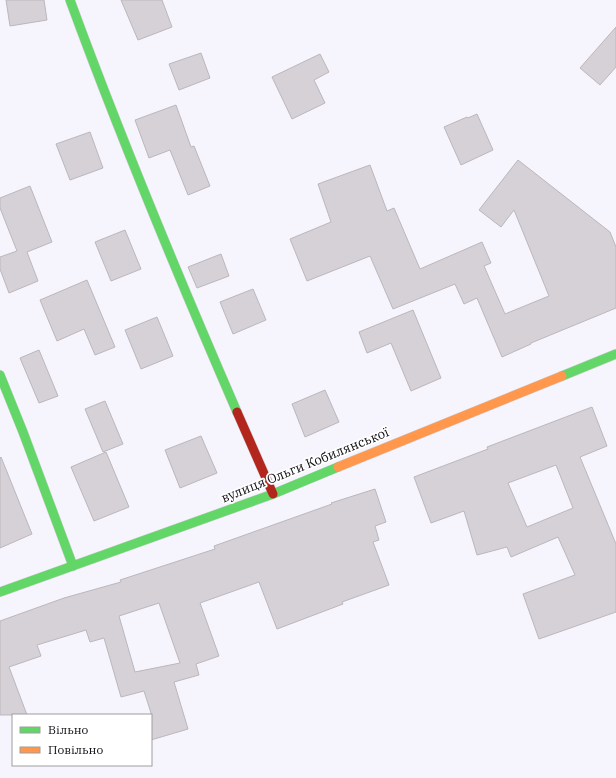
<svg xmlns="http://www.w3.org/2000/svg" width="616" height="778" viewBox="0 0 616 778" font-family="'IBM Plex Serif',serif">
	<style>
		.building { fill: #d6d1d7; stroke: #bbb7bc; fill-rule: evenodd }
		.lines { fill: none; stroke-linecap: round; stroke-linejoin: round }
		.fast-casing { stroke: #d1d0d5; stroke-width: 10 }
		.slow-casing { stroke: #d1d0d5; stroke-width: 10 }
		.jam-casing { stroke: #d1d0d5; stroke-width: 10 }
		.fast { stroke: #63d668; stroke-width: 9 }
		.slow { stroke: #ff974d; stroke-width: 9 }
		.jam { stroke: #b3261e; stroke-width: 9 }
		.labels { text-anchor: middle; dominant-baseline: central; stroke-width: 3.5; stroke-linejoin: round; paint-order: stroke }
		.street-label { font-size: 13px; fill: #0f0d12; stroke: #fff }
	</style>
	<rect width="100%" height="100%" fill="#f6f4fc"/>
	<g class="building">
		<polygon points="6,0 44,0 47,20 10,26"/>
		<polygon points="121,0 162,0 172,27 138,40"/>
		<polygon points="616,27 616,67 600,85 580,68"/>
		<polygon points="201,53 210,78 179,90 169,64"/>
		<polygon points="320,54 329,72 314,80 325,103 292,119 272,77"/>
		<polygon points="176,105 191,147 194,146 210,186 188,195 170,150 149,158 135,120"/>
		<polygon points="477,114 493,150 461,165 444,127 467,117 468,118"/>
		<polygon points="90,132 103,168 70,180 56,144"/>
		<polygon points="518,160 610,232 616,247 616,308 531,343 531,344 502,357 477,298 464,304 455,284 393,309 370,256 307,281 290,239 331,222 318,184 370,165 387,211 394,208 420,269 482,242 491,263 484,266 505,314 549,296 514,210 501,227 479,210"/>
		<polygon points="30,186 52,242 27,252 38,281 9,293 0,269 0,257 17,251 0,208 0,198"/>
		<polygon points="125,230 141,269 111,281 95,242"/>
		<polygon points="221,254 229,276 197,288 188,267"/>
		<polygon points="87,280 115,347 95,355 84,329 57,341 40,300"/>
		<polygon points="253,289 266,320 233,334 220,302"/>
		<polygon points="413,310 441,378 411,391 391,343 367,353 359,332"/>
		<polygon points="157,317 173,356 141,369 125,330"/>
		<polygon points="39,350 58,396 39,403 20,358"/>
		<polygon points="325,390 339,422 305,437 292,404"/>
		<polygon points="105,401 123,444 103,452 85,409"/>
		<path d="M592 407 607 446 580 457 616 544V612L539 639 523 594 575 575 558 537 511 557 507 547 477 555 464 511 431 523 414 477 488 449 487 447ZM556 465 573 508 527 527 508 483Z"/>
		<polygon points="201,436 217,473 180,488 165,450"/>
		<polygon points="106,452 129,507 94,521 71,467"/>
		<polygon points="1,457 32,534 0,548 0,458"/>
		<path d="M375 489 386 522 375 526 379 540 373 542 389 585 342 602 343 604 277 629 259 582 200 603 219 656 196 664 199 675 174 682 188 729 151 740V713L144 691 121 697 104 638 90 642 86 630 37 645 41 656 9 667 27 715H0V621L64 598 121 582 120 580 215 549 214 546 332 504 331 503ZM159 603 180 663 135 672 119 616Z"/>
	</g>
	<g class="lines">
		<g class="fast-casing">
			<g id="fast">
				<path d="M70 0C121 139 178 276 237 412"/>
				<polyline points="0,375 23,432 73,566"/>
				<polyline points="562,376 616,354"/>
				<polyline points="0,592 273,494 338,467"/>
			</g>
		</g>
		<g class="slow-casing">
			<polyline id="slow" points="338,467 562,376"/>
		</g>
		<g class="jam-casing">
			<polyline id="jam" points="237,412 273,494"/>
		</g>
		<use href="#fast" class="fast"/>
		<use href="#slow" class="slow"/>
		<use href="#jam" class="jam"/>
	</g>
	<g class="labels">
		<g class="street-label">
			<text transform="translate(305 465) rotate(-22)">вулиця Ольги Кобилянської</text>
		</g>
	</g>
	<rect x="12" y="714" width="140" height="52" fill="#ffffff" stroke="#9f9ea0"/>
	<rect x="20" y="727" width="20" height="6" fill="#63d668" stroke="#9f9ea0"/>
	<text x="48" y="734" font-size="12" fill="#0f0d12">Вільно</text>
	<rect x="20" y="747" width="20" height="6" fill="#ff974d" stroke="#9f9ea0"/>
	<text x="48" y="754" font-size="12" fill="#0f0d12">Повільно</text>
</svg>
